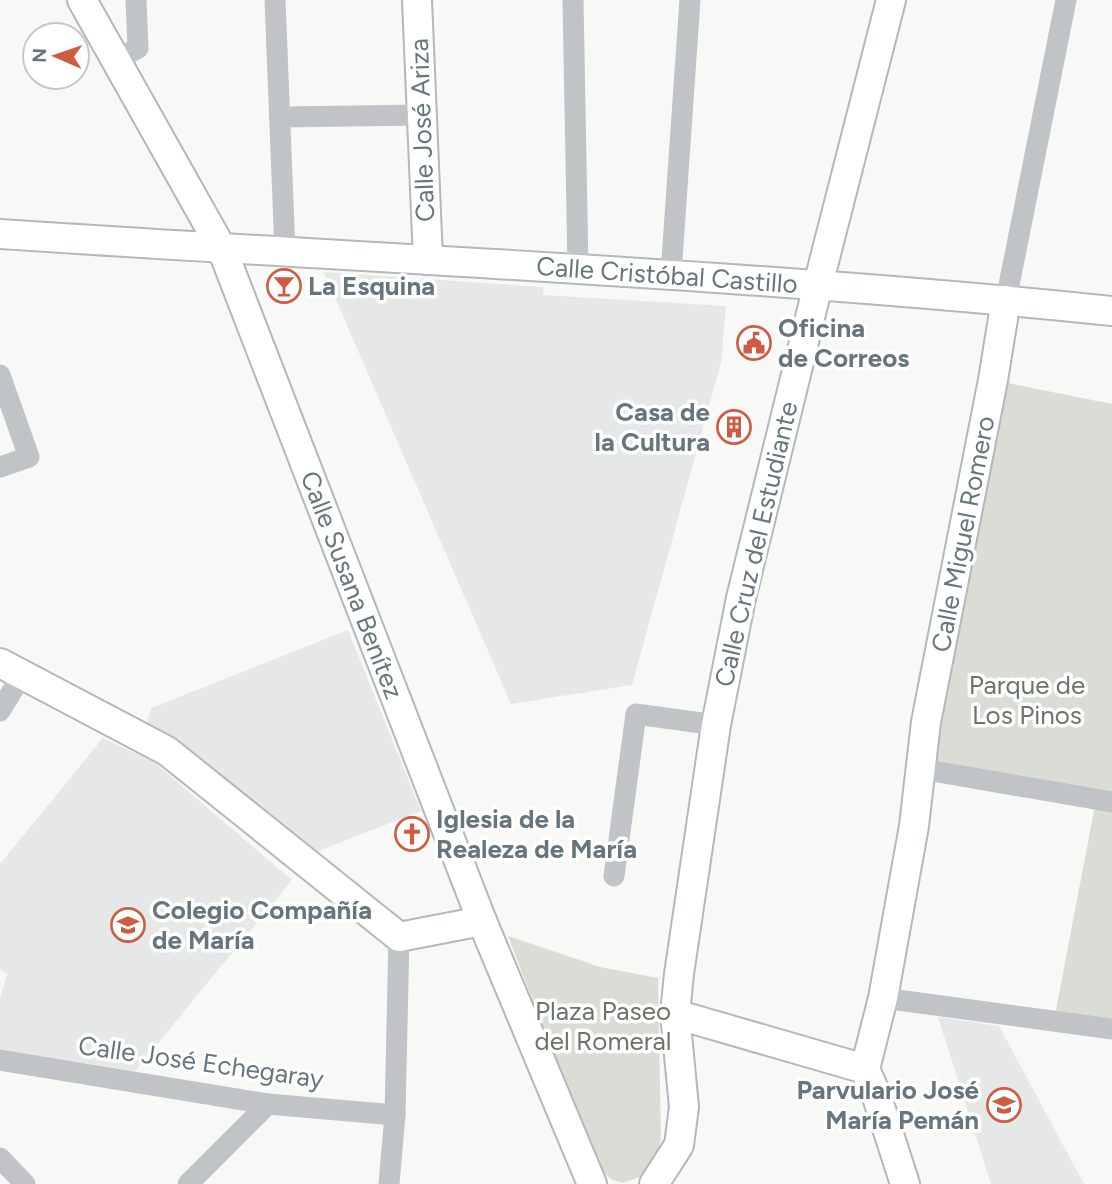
<svg xmlns="http://www.w3.org/2000/svg" width="1112" height="1184" viewBox="0 0 1112 1184" font-family="Figtree,sans-serif">
	<style>
		.built { fill: #e6e7e7 }
		.green { fill: #d9ddd6 }
		.lines { fill: none; stroke-linecap: round; stroke-linejoin: round }
		.secondary-casing { stroke: #b3b8bb; stroke-width: 32 }
		.street { stroke: #c0c4c7; stroke-width: 21 }
		.secondary { stroke: #fff; stroke-width: 28 }
		.labels { text-anchor: middle; dominant-baseline: central; stroke-width: 7; stroke-linejoin: round; paint-order: stroke }
		.street-label { font-size: 26px; fill: #67757d; stroke: #fff }
		.poi-label { font-size: 26px; font-weight: bold; fill: #67757d; stroke: #fff; text-anchor: start }
		.park-label { font-size: 26px; fill: #697666; stroke: #fff }
	</style>
	<rect width="100%" height="100%" fill="#f8f8f6"/>
	<g class="built">
		<polygon points="324,272 544,287 543,295 726,306 721,363 632,685 511,704"/>
		<polygon points="348,630 421,811 308,855 239,800 170,734 147,723 151,708"/>
		<polygon points="103,738 154,762 292,880 135,1071 0,1050 0,999 7,974 0,969 0,864"/>
		<polygon points="938,1017 999,1026 1084,1184 991,1184"/>
	</g>
	<g class="green">
		<polygon points="993,380 1112,404 1112,1037 1052,1031 1096,800 931,767"/>
		<polygon points="508,936 600,967 658,978 661,1138 656,1160 646,1175 622,1183 611,1179 602,1171 557,1064"/>
	</g>
	<g class="lines">
		<g class="secondary-casing">
			<g id="secondary">
				<polyline points="82,0 222,249 482,921 592,1184"/>
				<polyline points="417,0 428,260"/>
				<path d="M0 234C371 259 742 273 1112 311"/>
				<polyline points="0,663 167,751 399,937 482,921"/>
				<polyline points="675,1014 865,1069 876,1094 905,1184"/>
				<polyline points="865,1069 883,998 914,826 926,722 993,380 1006,300"/>
				<polyline points="654,1184 679,1145 684,1107 675,1014 679,974 716,725 741,598 818,285 891,0"/>
			</g>
		</g>
		<g class="street">
			<polyline points="275,0 285,252"/>
			<polyline points="573,0 578,268"/>
			<polyline points="115,61 138,48 136,0"/>
			<polyline points="280,117 421,115"/>
			<polyline points="671,274 690,0"/>
			<polyline points="1006,300 1066,0"/>
			<polyline points="0,375 29,457 0,467"/>
			<polyline points="0,711 22,675"/>
			<polyline points="921,769 1112,802"/>
			<polyline points="614,876 636,714 716,725"/>
			<polyline points="883,998 1112,1029"/>
			<polyline points="0,1060 268,1104 395,1115"/>
			<polyline points="0,1158 25,1184"/>
			<polyline points="188,1184 268,1104"/>
			<polyline points="389,1184 395,1115 399,937"/>
		</g>
		<use href="#secondary" class="secondary"/>
	</g>
	<defs>
		<g id="bar-ring" transform="scale(1.75)"><circle r="9.5" fill="#fff" stroke="#cd5c42" stroke-width="1.5"/><path d="M-6-5H6L.8 .8V4.5H3.5V6h-7V4.5H-.8V.8Z" fill="#cd5c42"/></g>
		<g id="civic-ring" transform="scale(1.75)"><circle r="9.5" fill="#fff" stroke="#cd5c42" stroke-width="1.5"/><path d="M-.6-6.5H3V-4.5H.6V-3L4-1V1h2V6H-6V1h2V-1L-.6-3ZM-1.2 2.5V6h2.4V2.5Z" fill="#cd5c42"/></g>
		<g id="building-ring" transform="scale(1.75)"><circle r="9.5" fill="#fff" stroke="#cd5c42" stroke-width="1.5"/><path d="M-4-6H4V6H1V3H-1V6H-4ZM-2.5-4.3h1.7v1.8h-1.7ZM.8-4.3h1.7v1.8H.8ZM-2.5-1h1.7V.8h-1.7ZM.8-1h1.7V.8H.8Z" fill="#cd5c42"/></g>
		<g id="church-ring" transform="scale(1.75)"><circle r="9.5" fill="#fff" stroke="#cd5c42" stroke-width="1.5"/><path d="M-1.2-6h2.4v3.5h3.3v2.4h-3.3V6h-2.4V-.1h-3.3v-2.4h3.3Z" fill="#cd5c42"/></g>
		<g id="school-ring" transform="scale(1.75)"><circle r="9.5" fill="#fff" stroke="#cd5c42" stroke-width="1.5"/><path d="M0-5L7-2L0 1L-7-2ZM-4 1L0 2.5L4 1V4Q0 6-4 4Z" fill="#cd5c42"/></g>
	</defs>
	<g fill-rule="evenodd">
		<use href="#bar-ring" x="284" y="286"/>
		<use href="#civic-ring" x="754" y="343"/>
		<use href="#building-ring" x="734" y="427"/>
		<use href="#church-ring" x="412" y="834"/>
		<use href="#school-ring" x="128" y="925"/>
		<use href="#school-ring" x="1004" y="1105"/>
	</g>
	<g class="labels">
		<g class="street-label">
			<text transform="translate(422 130) rotate(-92)">Calle José Ariza</text>
			<text transform="translate(667 275) rotate(4)">Calle Cristóbal Castillo</text>
			<text transform="translate(963 534) rotate(-79)">Calle Miguel Romero</text>
			<text transform="translate(756 544) rotate(-77)">Calle Cruz del Estudiante</text>
			<text transform="translate(352 585) rotate(69)">Calle Susana Benítez</text>
			<text transform="translate(201 1062) rotate(8)">Calle José Echegaray</text>
		</g>
		<g class="poi-label">
			<text x="308" y="286">La Esquina</text>
			<text x="778" y="328">Oficina<tspan x="778" dy="30">de Correos</tspan></text>
			<text x="710" y="412" text-anchor="end">Casa de<tspan x="710" dy="30">la Cultura</tspan></text>
			<text x="436" y="819">Iglesia de la<tspan x="436" dy="30">Realeza de María</tspan></text>
			<text x="152" y="910">Colegio Compañía<tspan x="152" dy="30">de María</tspan></text>
			<text x="979" y="1090" text-anchor="end">Parvulario José<tspan x="979" dy="30">María Pemán</tspan></text>
		</g>
		<g class="park-label">
			<text x="1027" y="685">Parque de<tspan x="1027" dy="30">Los Pinos</tspan></text>
			<text x="603" y="1011">Plaza Paseo<tspan x="603" dy="30">del Romeral</tspan></text>
		</g>
	</g>
	<g transform="translate(56 56) rotate(272)"><circle r="33" fill="#ffffff" stroke="#c2c8cb" stroke-width="2"/>
	<path d="M0-5L12 26L0 18L-12 26Z" fill="#cd5c42"/>
	<text y="-10" font-size="19" font-weight="bold" text-anchor="middle" fill="#67757d">N</text>
	</g>
</svg>
